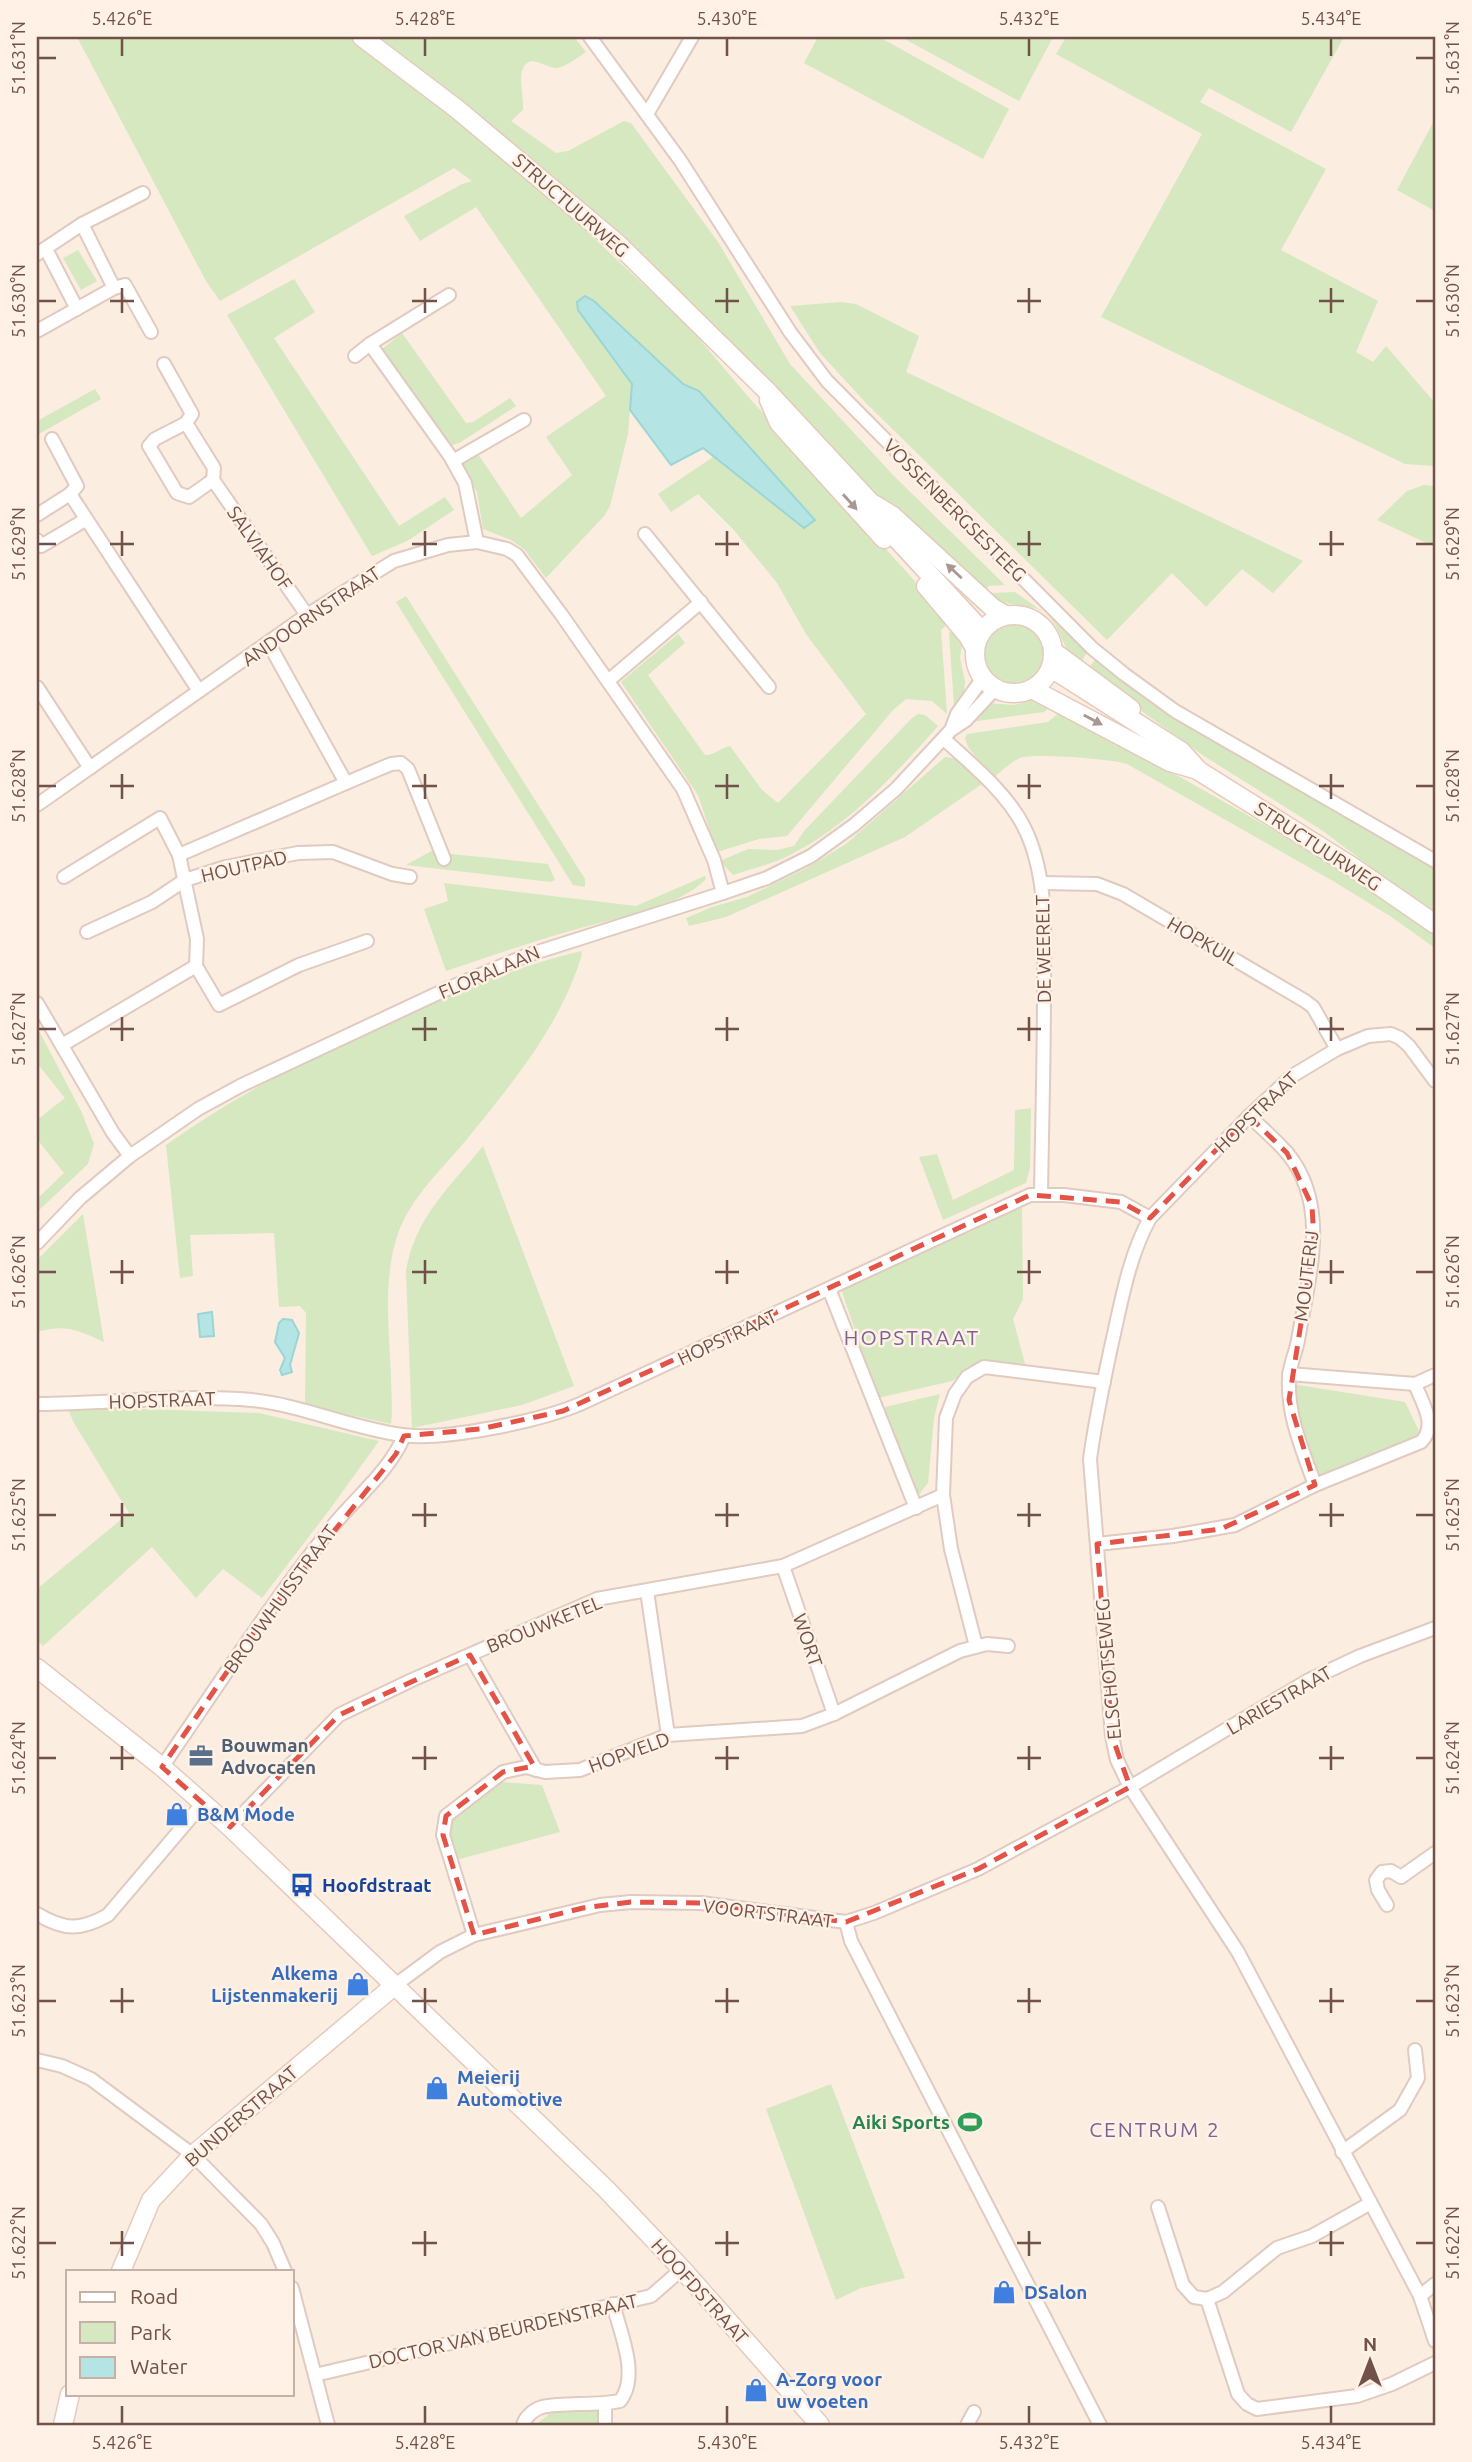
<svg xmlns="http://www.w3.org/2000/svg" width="1472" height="2462" viewBox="0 0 1472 2462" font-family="Ubuntu,sans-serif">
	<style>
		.green { fill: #d5e8bf }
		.water { fill: #b5e4e4; stroke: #9cd5d5; stroke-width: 2 }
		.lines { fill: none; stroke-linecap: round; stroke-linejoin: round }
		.street-casing { stroke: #e1cabf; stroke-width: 16 }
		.secondary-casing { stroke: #e6cabc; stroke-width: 21 }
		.street { stroke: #fff; stroke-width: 12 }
		.secondary { stroke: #fff; stroke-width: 18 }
		.oneway { fill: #aa9791 }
		.marked { fill: none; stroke: #e45346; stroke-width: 5; stroke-dasharray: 14 9; stroke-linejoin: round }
		.ticks { fill: none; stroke: #715148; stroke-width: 2.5 }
		.labels { text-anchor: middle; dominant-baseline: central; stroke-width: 5; stroke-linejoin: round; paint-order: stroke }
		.street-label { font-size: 19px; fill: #715148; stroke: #fff1e5 }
		.service-label { font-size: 19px; font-weight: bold; fill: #4e5e75; stroke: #fff1e5; text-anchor: start }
		.shop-label { font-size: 19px; font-weight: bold; fill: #366cbe; stroke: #fff1e5; text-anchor: start }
		.transit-label { font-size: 19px; font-weight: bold; fill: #164399; stroke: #fff1e5; text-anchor: start }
		.leisure-label { font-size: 19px; font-weight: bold; fill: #27864d; stroke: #fff1e5; text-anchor: end }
		.neighbourhood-label { font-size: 21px; letter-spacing: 2px; fill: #7d6395; stroke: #fff1e5 }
		.neatline { fill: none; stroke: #715148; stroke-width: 2.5 }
		.ticks-label { font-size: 18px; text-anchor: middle; fill: #715148 }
	</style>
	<rect width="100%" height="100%" fill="#fbede0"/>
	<g class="green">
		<path d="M77 37H353L526 175 689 327 751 400 951 621 941 630 947 714 932 701 906 699 893 710 787 836 759 839 717 852 698 795 621 682 629 675 678 634 685 643 648 675 705 755C715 755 720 748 730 746L762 790 778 803 866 714 806 634 777 583 733 529 698 494 671 512 658 494 713 457 804 528 699 391 683 384 594 301 578 310 632 384 628 434 610 506 604 516 546 578 524 549 511 540 483 529 477 492 460 461 476 451 521 518 572 475 546 437 606 396 476 207 420 241 404 216 462 184 472 181 454 168 220 301 206 281Z"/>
		<path d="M376 37H574L586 52C578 57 566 67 556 68 544 68 529 51 522 71 519 79 524 100 523 110L511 121 556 153 568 151 624 121 631 123 718 242 790 364 894 476 1005 585 989 586 983 592 880 501 596 215 491 125Z"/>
		<polygon points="818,37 879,37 1009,109 983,159 804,63"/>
		<polygon points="901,37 1053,37 1019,101"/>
		<polygon points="1066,37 1344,37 1291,132 1209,88 1200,102 1326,169 1281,250 1378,301 1356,352 1373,362 1386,346 1435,403 1435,466 1405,464 1101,317 1202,134 1056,54"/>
		<polygon points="1435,119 1435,211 1397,190"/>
		<polygon points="78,250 97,281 81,290 63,258"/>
		<polygon points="294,279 315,312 274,338 399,526 445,497 454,510 407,541 372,556 227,315"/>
		<polygon points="841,302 856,304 919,336 906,372 1303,561 1273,593 1242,569 1206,607 1172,573 1107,640 866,403 820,353 790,306"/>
		<polygon points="402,333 466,423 473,422 510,398 516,406 461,442 453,445 448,443 381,350"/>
		<polygon points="95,389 101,399 37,435 37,421"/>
		<polygon points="1424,485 1435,486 1435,547 1377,520 1407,491"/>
		<path d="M1015 592 1046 614 1087 653 1079 665C1063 652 1062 628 1046 614 1030 601 1005 608 988 597L992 593Z"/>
		<polygon points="406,596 585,879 585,887 573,885 396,602"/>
		<circle cx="1014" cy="654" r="29"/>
		<polygon points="955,628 963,638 960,658 965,682 964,691 954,705 949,633"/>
		<path d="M1096 659C1201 740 1321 801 1435 867V911L1395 885 1323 831 1204 756 1086 671Z"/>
		<polygon points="1034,700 1054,703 1044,712 970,722 987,703 1014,705"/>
		<path d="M1062 710C1187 783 1318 849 1435 934V948L1390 916 1333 881 1127 764C1110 759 1035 753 1020 758 1010 762 1001 772 993 778L968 747 965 738 967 734 1048 722Z"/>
		<path d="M918 714 925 715 938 726C894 776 845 829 784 858 768 865 750 869 733 875L720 861 748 849 777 850 794 846 804 831 912 718Z"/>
		<polygon points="945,757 958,759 982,784 905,837 726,917 689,926 686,918 712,907 747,897 805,869 846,844"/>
		<polygon points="435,849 441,853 548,864 555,880 551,882 406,865"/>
		<path d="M705 876 706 879C681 907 607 920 570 931 528 943 487 957 446 971L424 909 448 901 444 883 636 906Z"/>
		<path d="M581 951 582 954C562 1023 512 1084 467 1139 444 1167 415 1193 400 1228 382 1274 389 1328 391 1376 391 1392 393 1408 391 1424L305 1405 306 1313 300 1306 279 1307 274 1233 190 1235 193 1276 180 1278 166 1145C230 1099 299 1063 371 1030 438 999 508 969 581 951Z"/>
		<polygon points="37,1027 82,1113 94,1144 88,1164 37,1212 37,1199 64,1173 37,1139 37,1120 65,1098 37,1063"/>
		<polygon points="1031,1108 1030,1168 1026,1183 943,1220 919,1157 937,1154 953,1200 1014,1170 1015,1110"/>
		<path d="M483 1146 574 1386 522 1405 412 1428 406 1271C415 1217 450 1187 483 1146Z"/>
		<polygon points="1022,1208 1023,1299 1013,1319 1025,1364 991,1365 967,1372 952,1381 878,1398 841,1289 1016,1209"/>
		<path d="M83 1214 104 1342C77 1330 66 1324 37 1332V1260Z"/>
		<polygon points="1292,1384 1405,1402 1419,1431 1418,1437 1321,1482 1295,1432"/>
		<polygon points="940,1394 934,1418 928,1483 916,1498 877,1409"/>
		<polygon points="114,1408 259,1413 379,1441 330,1509 262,1598 223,1569 196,1598 152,1547 43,1646 37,1640 37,1589 129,1513 74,1423 68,1409"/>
		<polygon points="503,1782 542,1785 560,1832 456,1860 447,1828 454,1817"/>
		<polygon points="831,2084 905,2278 861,2288 836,2300 766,2109"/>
		<polygon points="568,2410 598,2410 599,2425 535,2425 551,2413"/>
	</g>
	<g class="water">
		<polygon points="585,296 594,301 683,384 699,391 815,520 804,528 703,448 671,465 630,410 632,384 578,310 577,302"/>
		<polygon points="212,1312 214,1336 200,1337 198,1314"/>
		<polygon points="283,1319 292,1320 299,1333 290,1365 292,1372 282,1375 280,1370 285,1358 275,1342 279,1323"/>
	</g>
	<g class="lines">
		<g class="street-casing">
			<g id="street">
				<polyline points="590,37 680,160 790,332 827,381 1092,648 1124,674 1175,711 1435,861"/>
				<polyline points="647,114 692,37"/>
				<polyline points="82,224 114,288 125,285 151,332"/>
				<polyline points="46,249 77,309"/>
				<polyline points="37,254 82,224 143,193"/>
				<polyline points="449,295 370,344 450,456 465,483 477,542"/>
				<polyline points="37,331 114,288"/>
				<polyline points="355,356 370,344"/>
				<polyline points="164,364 192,414 186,423 214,468 213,480"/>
				<polyline points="186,423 155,439 149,446 177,493 189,497 213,480 307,615"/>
				<polyline points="52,439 77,486 70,494 199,691"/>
				<polyline points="453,461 524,420"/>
				<polyline points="37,515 70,494"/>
				<polyline points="645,534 769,687"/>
				<polyline points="37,540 41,546 85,520"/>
				<polyline points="608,681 701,602"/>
				<polyline points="37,687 90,768"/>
				<polyline points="951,730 957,714 983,678"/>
				<path d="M944 739C971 764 1005 791 1023 825 1049 875 1044 937 1044 992 1044 1059 1042 1127 1041 1194"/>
				<polyline points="346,783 391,764 401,763 408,769 444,859"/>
				<polyline points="37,805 307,615 394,561 448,545 477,542 507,549 517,555 561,614 683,789 714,860 723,893"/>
				<polyline points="64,877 160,818 179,855"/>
				<polyline points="1042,883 1097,884 1123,894 1305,1001 1313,1007 1337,1049"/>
				<polyline points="87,932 152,902 185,880 226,867 298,853 333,852 392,874 410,877"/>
				<polyline points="196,966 219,1005 299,965 367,941"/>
				<polyline points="37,1003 113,1133 130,1156"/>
				<polyline points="62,1045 196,966 197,939 179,855 346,783 269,644"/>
				<path d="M1435 1081 1409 1046 1400 1038 1391 1034 1368 1036 1337 1049 1292 1076 1249 1116 1150 1218C1128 1258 1121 1304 1111 1347 1103 1385 1095 1421 1090 1459L1112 1736 1117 1760 1130 1787 1238 1952 1420 2296 1435 2341"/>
				<path d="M1249 1116C1262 1128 1276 1140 1288 1154 1331 1207 1308 1280 1298 1340 1296 1352 1290 1364 1289 1377 1287 1415 1302 1449 1315 1485"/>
				<polyline points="37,1243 80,1198 130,1156 198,1109 240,1086 449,988 525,956 723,893 767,878 811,856 854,825 896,789 951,730 966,720 995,689"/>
				<polyline points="829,1289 916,1508"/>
				<polyline points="1289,1374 1415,1384 1435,1375"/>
				<path d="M37 1404C108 1404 180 1394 251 1400 302 1405 350 1428 402 1435 444 1441 540 1421 580 1404L1030 1195H1064L1121 1202 1150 1218"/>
				<path d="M1097 1544 1173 1536 1235 1525 1315 1485 1421 1442C1438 1425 1422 1403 1415 1384"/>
				<polyline points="783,1566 834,1714"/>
				<polyline points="647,1591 668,1735"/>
				<polyline points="976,1646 951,1549 943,1495 946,1418 955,1394 967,1377 984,1367 1104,1382"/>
				<polyline points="470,1655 536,1770"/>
				<path d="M162 1767C217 1687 270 1604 332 1527 356 1497 389 1472 404 1436"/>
				<polyline points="230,1827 339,1715 412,1680 597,1599 783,1566 943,1495"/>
				<polyline points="1387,1905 1378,1890 1376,1880 1382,1872 1391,1871 1401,1877 1435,1853"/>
				<path d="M37 1914C64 1930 80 1931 108 1915L203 1803"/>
				<polyline points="846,1922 851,1941 1100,2425"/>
				<polyline points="474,1935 443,1835 446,1816 503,1772 526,1767 545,1772 580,1770 668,1735 802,1726 834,1714 960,1651 987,1644 1008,1646"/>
				<polyline points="394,1986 440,1952 474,1935 600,1905 631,1902 701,1903 846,1922 874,1913 978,1869 1130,1787 1307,1681 1360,1656 1435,1628"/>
				<polyline points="37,2060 62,2066 91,2079 193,2155 261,2224 273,2243 285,2271"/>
				<polyline points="1342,2152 1400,2110 1418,2078 1415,2050"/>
				<polyline points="1158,2207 1183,2285 1194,2297 1207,2299"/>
				<polyline points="292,2288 328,2425"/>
				<polyline points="1420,2296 1435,2284"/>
				<polyline points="1207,2299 1238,2394 1247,2404 1257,2409 1357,2396 1392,2384 1435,2363"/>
				<polyline points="1207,2299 1223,2292 1277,2248 1312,2236 1369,2204"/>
				<polyline points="315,2375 651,2296 682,2269"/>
				<polyline points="605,2404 605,2425"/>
				<path d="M523 2425C525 2417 533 2410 542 2407 564 2402 595 2406 620 2401 640 2376 620 2332 613 2304"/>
				<polyline points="967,2425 974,2412"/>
			</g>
		</g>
		<g class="secondary-casing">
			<g id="secondary">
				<polyline points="362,37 457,109 619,245 766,390 872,504 884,525 982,631"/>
				<polyline points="769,400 779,423 884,539"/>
				<polyline points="875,505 893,516 993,608 1005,615"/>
				<polyline points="926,586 968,636 975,648"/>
				<circle cx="1014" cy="654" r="39"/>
				<polyline points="1054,652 1131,709"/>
				<polyline points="1051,668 1181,751 1199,771 1351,866 1435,924"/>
				<polyline points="1032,689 1170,762 1198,770"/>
				<polyline points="37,1668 162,1767 230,1827 606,2189 682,2269 820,2425"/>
				<polyline points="121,2271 151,2200 193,2155 394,1986"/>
				<polyline points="63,2425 70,2394"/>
			</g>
		</g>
		<use href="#street" class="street"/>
		<use href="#secondary" class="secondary"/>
	</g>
	<defs><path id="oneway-solid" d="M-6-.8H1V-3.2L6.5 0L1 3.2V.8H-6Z" transform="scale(1.75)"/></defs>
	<g class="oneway">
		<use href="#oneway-solid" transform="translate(850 502) rotate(48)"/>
		<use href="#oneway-solid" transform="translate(954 571) rotate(-137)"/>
		<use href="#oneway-solid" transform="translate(1093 720) rotate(28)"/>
	</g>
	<path class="marked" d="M1249 1116 1287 1153 1312 1206 1314 1240 1289 1400 1315 1485 1221 1529 1097 1544 1112 1736 1130 1787 978 1869 846 1922 701 1903 631 1902 583 1908 474 1935 443 1835 446 1816 503 1772 534 1766 470 1655 339 1715 230 1827 162 1767 261 1622 396 1454 404 1436 480 1429 563 1411 1030 1195 1121 1202 1150 1218Z"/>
	<path class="ticks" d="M122 38V56M425 38V56M727 38V56M1029 38V56M1331 38V56M38 58H56M1416 58H1434M122 288V313M425 288V313M727 288V313M1029 288V313M1331 288V313M38 301H56M110 301H134M412 301H437M715 301H739M1017 301H1041M1319 301H1344M1416 301H1434M122 531V556M425 531V556M727 531V556M1029 531V556M1331 531V556M38 544H56M110 544H134M412 544H437M715 544H739M1017 544H1041M1319 544H1344M1416 544H1434M122 774V799M425 774V799M727 774V799M1029 774V799M1331 774V799M38 786H56M110 786H134M412 786H437M715 786H739M1017 786H1041M1319 786H1344M1416 786H1434M122 1017V1041M425 1017V1041M727 1017V1041M1029 1017V1041M1331 1017V1041M38 1029H56M110 1029H134M412 1029H437M715 1029H739M1017 1029H1041M1319 1029H1344M1416 1029H1434M122 1260V1284M425 1260V1284M727 1260V1284M1029 1260V1284M1331 1260V1284M38 1272H56M110 1272H134M412 1272H437M715 1272H739M1017 1272H1041M1319 1272H1344M1416 1272H1434M122 1503V1527M425 1503V1527M727 1503V1527M1029 1503V1527M1331 1503V1527M38 1515H56M110 1515H134M412 1515H437M715 1515H739M1017 1515H1041M1319 1515H1344M1416 1515H1434M122 1746V1770M425 1746V1770M727 1746V1770M1029 1746V1770M1331 1746V1770M38 1758H56M110 1758H134M412 1758H437M715 1758H739M1017 1758H1041M1319 1758H1344M1416 1758H1434M122 1988V2013M425 1988V2013M727 1988V2013M1029 1988V2013M1331 1988V2013M38 2001H56M110 2001H134M412 2001H437M715 2001H739M1017 2001H1041M1319 2001H1344M1416 2001H1434M122 2231V2256M425 2231V2256M727 2231V2256M1029 2231V2256M1331 2231V2256M38 2243H56M110 2243H134M412 2243H437M715 2243H739M1017 2243H1041M1319 2243H1344M1416 2243H1434M122 2406V2424M425 2406V2424M727 2406V2424M1029 2406V2424M1331 2406V2424"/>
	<defs>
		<g id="office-bare" transform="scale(1.89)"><path d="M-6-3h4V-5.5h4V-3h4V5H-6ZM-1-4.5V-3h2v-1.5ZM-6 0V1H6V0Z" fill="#5c6f8a" stroke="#fff1e5" stroke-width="2.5" paint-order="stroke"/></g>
		<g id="shop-bare" transform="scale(1.89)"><path d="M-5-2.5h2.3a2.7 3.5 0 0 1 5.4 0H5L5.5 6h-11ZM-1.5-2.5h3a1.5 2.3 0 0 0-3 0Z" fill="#3f7fe0" stroke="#fff1e5" stroke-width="2.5" paint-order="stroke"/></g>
		<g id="bus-bare" transform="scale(1.89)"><path d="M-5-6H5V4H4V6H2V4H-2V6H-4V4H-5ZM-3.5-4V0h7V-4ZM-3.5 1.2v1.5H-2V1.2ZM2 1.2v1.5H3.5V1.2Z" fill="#1a4fb4" stroke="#fff1e5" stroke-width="2.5" paint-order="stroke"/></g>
		<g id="stadium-bare" transform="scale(1.89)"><path d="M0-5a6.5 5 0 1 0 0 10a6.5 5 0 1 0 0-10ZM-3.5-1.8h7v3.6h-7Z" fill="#2e9e5b" stroke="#fff1e5" stroke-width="2.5" paint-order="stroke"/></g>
	</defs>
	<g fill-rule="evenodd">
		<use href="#office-bare" x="201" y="1756"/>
		<use href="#shop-bare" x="177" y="1814"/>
		<use href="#bus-bare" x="302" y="1885"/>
		<use href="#shop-bare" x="358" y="1984"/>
		<use href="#shop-bare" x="437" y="2088"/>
		<use href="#stadium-bare" x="970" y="2122"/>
		<use href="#shop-bare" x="1004" y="2292"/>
		<use href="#shop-bare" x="756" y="2390"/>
	</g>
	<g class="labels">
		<g class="street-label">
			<text transform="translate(571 205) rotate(41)">STRUCTUURWEG</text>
			<text transform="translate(955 510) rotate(45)">VOSSENBERGSESTEEG</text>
			<text transform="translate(260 548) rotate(55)">SALVIAHOF</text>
			<text transform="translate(311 616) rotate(-34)">ANDOORNSTRAAT</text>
			<text transform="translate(1318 846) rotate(33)">STRUCTUURWEG</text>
			<text transform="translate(244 866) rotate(-13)">HOUTPAD</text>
			<text transform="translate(1203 941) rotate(30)">HOPKUIL</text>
			<text transform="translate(1043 949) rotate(-91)">DE WEERELT</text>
			<text transform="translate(489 972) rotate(-23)">FLORALAAN</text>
			<text transform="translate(1256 1112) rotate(-44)">HOPSTRAAT</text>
			<text transform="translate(1306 1276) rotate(-83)">MOUTERIJ</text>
			<text transform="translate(727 1337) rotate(-25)">HOPSTRAAT</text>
			<text transform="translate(162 1400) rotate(-2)">HOPSTRAAT</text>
			<text transform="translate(280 1599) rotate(-54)">BROUWHUISSTRAAT</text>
			<text transform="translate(544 1624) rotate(-22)">BROUWKETEL</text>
			<text transform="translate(808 1640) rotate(71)">WORT</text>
			<text transform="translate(1108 1669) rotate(-95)">ELSCHOTSEWEG</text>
			<text transform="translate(1279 1700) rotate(-30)">LARIESTRAAT</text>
			<text transform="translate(629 1752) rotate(-20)">HOPVELD</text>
			<text transform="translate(768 1913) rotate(7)">VOORTSTRAAT</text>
			<text transform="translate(241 2116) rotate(-41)">BUNDERSTRAAT</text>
			<text transform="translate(700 2291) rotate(48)">HOOFDSTRAAT</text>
			<text transform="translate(503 2331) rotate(-13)">DOCTOR VAN BEURDENSTRAAT</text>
		</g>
		<g class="service-label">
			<text x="221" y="1745">Bouwman<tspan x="221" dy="22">Advocaten</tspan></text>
		</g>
		<g class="shop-label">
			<text x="197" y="1814">B&amp;M Mode</text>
			<text x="338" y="1973" text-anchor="end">Alkema<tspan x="338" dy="22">Lijstenmakerij</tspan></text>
			<text x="457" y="2077">Meierij<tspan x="457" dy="22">Automotive</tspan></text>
			<text x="1024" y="2292">DSalon</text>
			<text x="776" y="2379">A-Zorg voor<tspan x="776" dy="22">uw voeten</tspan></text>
		</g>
		<g class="transit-label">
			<text x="322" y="1885">Hoofdstraat</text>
		</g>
		<g class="leisure-label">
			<text x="950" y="2122">Aiki Sports</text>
		</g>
		<g class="neighbourhood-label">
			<text x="912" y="1337">HOPSTRAAT</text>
			<text x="1155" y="2129">CENTRUM 2</text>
		</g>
	</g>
	<rect width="1472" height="2462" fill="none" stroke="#fff1e5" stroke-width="77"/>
	<rect x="66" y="2270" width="228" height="126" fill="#fff1e5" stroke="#c6b1a6" stroke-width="2"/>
	<rect x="80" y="2292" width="35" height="10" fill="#ffffff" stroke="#c6b1a6" stroke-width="2"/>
	<text x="130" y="2304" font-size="21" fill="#715148">Road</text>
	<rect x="80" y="2322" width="35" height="21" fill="#d5e8bf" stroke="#c6b1a6" stroke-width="2"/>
	<text x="130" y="2340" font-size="21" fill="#715148">Park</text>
	<rect x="80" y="2357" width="35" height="21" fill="#b5e4e4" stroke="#c6b1a6" stroke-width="2"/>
	<text x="130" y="2374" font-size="21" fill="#715148">Water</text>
	<g transform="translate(1370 2361)" stroke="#fff1e5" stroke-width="5" paint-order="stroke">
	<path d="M0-5L12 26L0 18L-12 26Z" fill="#715148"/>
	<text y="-10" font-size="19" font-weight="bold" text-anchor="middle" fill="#715148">N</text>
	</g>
	<rect x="38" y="38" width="1396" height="2386" class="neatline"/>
	<g class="ticks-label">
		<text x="122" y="25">5.426°E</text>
		<text x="425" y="25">5.428°E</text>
		<text x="727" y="25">5.430°E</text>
		<text x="1029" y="25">5.432°E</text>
		<text x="1331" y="25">5.434°E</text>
		<text transform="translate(19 58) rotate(-90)" y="6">51.631°N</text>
		<text transform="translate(1453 58) rotate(-90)" y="6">51.631°N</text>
		<text transform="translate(19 301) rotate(-90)" y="6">51.630°N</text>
		<text transform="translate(1453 301) rotate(-90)" y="6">51.630°N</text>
		<text transform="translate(19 544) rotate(-90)" y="6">51.629°N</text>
		<text transform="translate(1453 544) rotate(-90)" y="6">51.629°N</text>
		<text transform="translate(19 786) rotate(-90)" y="6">51.628°N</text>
		<text transform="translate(1453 786) rotate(-90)" y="6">51.628°N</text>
		<text transform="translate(19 1029) rotate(-90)" y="6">51.627°N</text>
		<text transform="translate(1453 1029) rotate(-90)" y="6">51.627°N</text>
		<text transform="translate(19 1272) rotate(-90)" y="6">51.626°N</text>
		<text transform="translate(1453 1272) rotate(-90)" y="6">51.626°N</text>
		<text transform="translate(19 1515) rotate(-90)" y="6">51.625°N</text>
		<text transform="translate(1453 1515) rotate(-90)" y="6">51.625°N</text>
		<text transform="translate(19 1758) rotate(-90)" y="6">51.624°N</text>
		<text transform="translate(1453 1758) rotate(-90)" y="6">51.624°N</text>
		<text transform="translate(19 2001) rotate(-90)" y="6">51.623°N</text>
		<text transform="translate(1453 2001) rotate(-90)" y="6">51.623°N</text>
		<text transform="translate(19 2243) rotate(-90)" y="6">51.622°N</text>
		<text transform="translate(1453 2243) rotate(-90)" y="6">51.622°N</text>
		<text x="122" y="2449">5.426°E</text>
		<text x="425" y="2449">5.428°E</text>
		<text x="727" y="2449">5.430°E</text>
		<text x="1029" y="2449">5.432°E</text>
		<text x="1331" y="2449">5.434°E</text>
	</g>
</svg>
